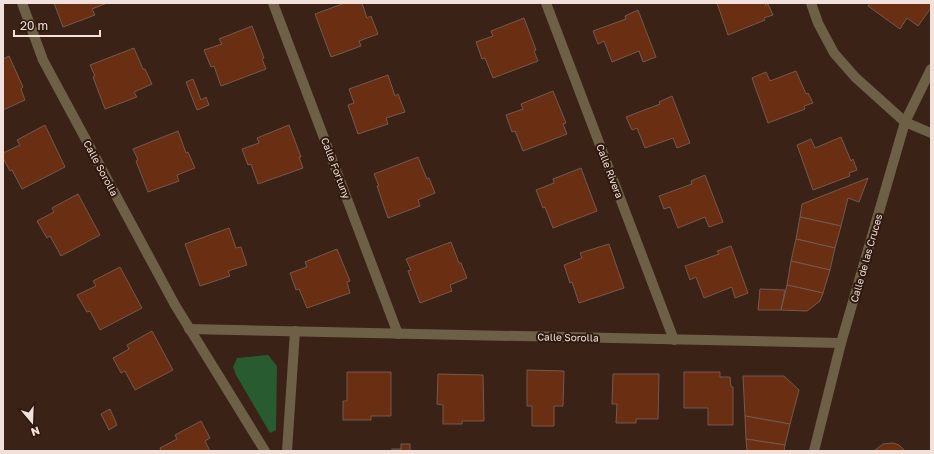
<svg xmlns="http://www.w3.org/2000/svg" width="934" height="454" viewBox="0 0 934 454" font-family="'Golos Text',sans-serif">
	<style>
		.green { fill: #295b30 }
		.building { fill: #6a2e12; stroke: #75594d }
		.lines { fill: none; stroke-linecap: round; stroke-linejoin: round }
		.minor { stroke: #6d6046; stroke-width: 10 }
		.labels { text-anchor: middle; dominant-baseline: central; stroke-width: 4; stroke-linejoin: round; paint-order: stroke }
		.street-label { font-size: 10px; fill: #f1e1da; stroke: #2f180e }
	</style>
	<rect width="100%" height="100%" fill="#3a2217"/>
	<polygon class="green" points="268,355 277,366 276,430 270,433 236,375 233,367 237,358"/>
	<g class="building">
		<polygon points="54,3 107,3 92,9 95,15 63,27"/>
		<polygon points="345,3 362,3 367,18 371,16 378,34 359,41 361,46 331,57 315,14"/>
		<polygon points="717,3 765,3 766,6 768,4 773,15 764,18 765,20 728,35"/>
		<polygon points="870,3 931,3 931,8 918,26 907,18 900,29 868,6"/>
		<polygon points="638,10 656,57 643,62 639,51 612,62 604,41 598,44 593,31 626,19 625,16"/>
		<polygon points="524,18 536,50 534,51 538,61 493,78 485,58 482,59 476,42 493,36 491,31"/>
		<polygon points="252,26 264,58 262,59 266,69 221,86 214,66 211,67 204,50 222,44 219,39"/>
		<polygon points="134,48 143,69 145,69 152,84 134,92 137,97 105,109 93,77 95,76 90,65"/>
		<polygon points="9,56 23,87 21,89 25,100 3,110 3,59"/>
		<polygon points="796,71 806,94 808,93 813,103 804,106 805,109 768,123 752,78 766,72 770,81"/>
		<polygon points="388,75 395,96 398,94 405,112 386,118 388,124 358,134 348,105 354,103 349,89"/>
		<polygon points="193,79 201,100 206,97 209,105 197,110 186,82"/>
		<polygon points="553,91 566,123 563,124 567,134 523,151 515,131 512,132 506,115 523,109 521,104"/>
		<polygon points="672,96 690,143 677,148 673,138 645,148 637,128 632,130 626,117 660,104 659,102"/>
		<polygon points="45,125 65,167 22,189 12,170 10,171 3,158 3,153 20,145 17,140"/>
		<polygon points="289,125 301,157 299,157 303,168 258,184 251,164 248,165 242,149 259,143 257,138"/>
		<polygon points="178,131 186,153 188,152 195,168 177,175 179,181 148,192 136,161 138,160 133,149"/>
		<polygon points="841,137 851,161 853,159 857,170 849,173 850,176 813,190 797,145 811,139 815,148"/>
		<polygon points="418,157 427,179 429,178 435,193 418,200 420,206 388,218 377,186 379,186 374,174"/>
		<polygon points="581,168 597,211 553,228 545,207 543,208 536,190 554,183 553,179"/>
		<polygon points="705,175 723,222 709,227 705,217 678,228 670,207 664,209 659,196 692,184 691,181"/>
		<polygon points="868,178 859,202 848,198 841,226 800,217 802,204"/>
		<polygon points="78,194 100,235 61,256 50,236 47,238 37,221 54,212 52,208"/>
		<polygon points="800,217 841,226 835,248 796,239"/>
		<polygon points="229,228 236,248 241,247 247,265 228,271 230,276 200,286 185,244"/>
		<polygon points="796,239 835,248 830,270 791,261"/>
		<polygon points="451,242 459,263 461,263 467,278 450,285 452,291 420,303 408,271 411,270 406,259"/>
		<polygon points="609,244 624,288 579,303 572,282 570,283 564,265 582,258 580,253"/>
		<polygon points="731,246 748,293 735,298 732,287 704,298 696,277 690,280 685,266 719,254 717,251"/>
		<polygon points="337,249 350,281 347,282 350,293 307,308 299,289 296,290 290,273 307,267 305,262"/>
		<polygon points="791,261 830,270 823,293 787,285"/>
		<polygon points="120,267 142,308 100,330 90,311 87,312 77,295 96,286 93,281"/>
		<polygon points="787,285 823,293 820,301 807,311 781,310"/>
		<polygon points="760,289 785,290 781,310 758,310"/>
		<polygon points="152,331 173,370 135,390 125,371 121,373 113,358 129,349 127,345"/>
		<polygon points="527,370 564,371 563,406 554,406 554,426 532,426 532,406 527,406"/>
		<polygon points="347,372 391,372 391,416 371,416 371,420 343,420 343,401 347,401"/>
		<polygon points="684,372 720,372 720,377 730,377 731,387 733,387 733,425 708,425 708,408 684,408"/>
		<polygon points="438,374 483,375 484,421 462,421 462,424 443,424 443,405 437,404"/>
		<polygon points="613,374 659,374 658,419 636,419 636,423 616,423 617,404 612,404"/>
		<polygon points="743,376 784,376 799,390 790,424 745,416"/>
		<polygon points="110,409 117,425 109,430 101,414"/>
		<polygon points="745,416 790,424 785,445 746,439"/>
		<polygon points="201,421 210,438 205,441 210,451 161,451 160,448 177,439 175,435"/>
		<polygon points="746,439 785,445 784,451 747,451"/>
		<polygon points="893,443 899,445 905,451 874,451 883,444"/>
		<rect x="401" y="444" width="9" height="7"/>
		<rect x="392" y="449" width="9" height="2"/>
	</g>
	<g class="lines">
		<g class="minor">
			<polyline points="22,3 43,60 175,305 265,451"/>
			<polyline points="273,3 398,334"/>
			<polyline points="546,3 674,340"/>
			<polyline points="811,3 818,23 834,53 855,77 905,122 931,133"/>
			<polyline points="189,329 841,343"/>
			<polyline points="287,451 295,331"/>
			<polyline points="814,451 841,343 905,122 931,69"/>
		</g>
	</g>
	<g class="labels">
		<g class="street-label">
			<text transform="translate(101 168) rotate(62)">Calle Sorolla</text>
			<text transform="translate(336 168) rotate(69)">Calle Fortuny</text>
			<text transform="translate(610 171) rotate(69)">Calle Rivera</text>
			<text transform="translate(866 258) rotate(-74)">Calle de las Cruces</text>
			<text transform="translate(568 337) rotate(1)">Calle Sorolla</text>
		</g>
	</g>
	<rect width="934" height="454" fill="none" stroke="#f1e1da" stroke-width="8"/>
	<g transform="translate(32 422) rotate(161)" stroke="#2f180e" stroke-width="3" paint-order="stroke">
	<path d="M0-3L7 15L0 10L-7 15Z" fill="#f1e1da"/>
	<text y="-6" font-size="11" font-weight="bold" text-anchor="middle" fill="#f1e1da">N</text>
	</g>
	<path d="M14 30v6h86v-6" fill="none" stroke="#f1e1da" stroke-width="2"/>
	<text x="20" y="30" font-size="12" fill="#f1e1da" stroke="#2f180e" stroke-width="3" paint-order="stroke">20 m</text>
</svg>
